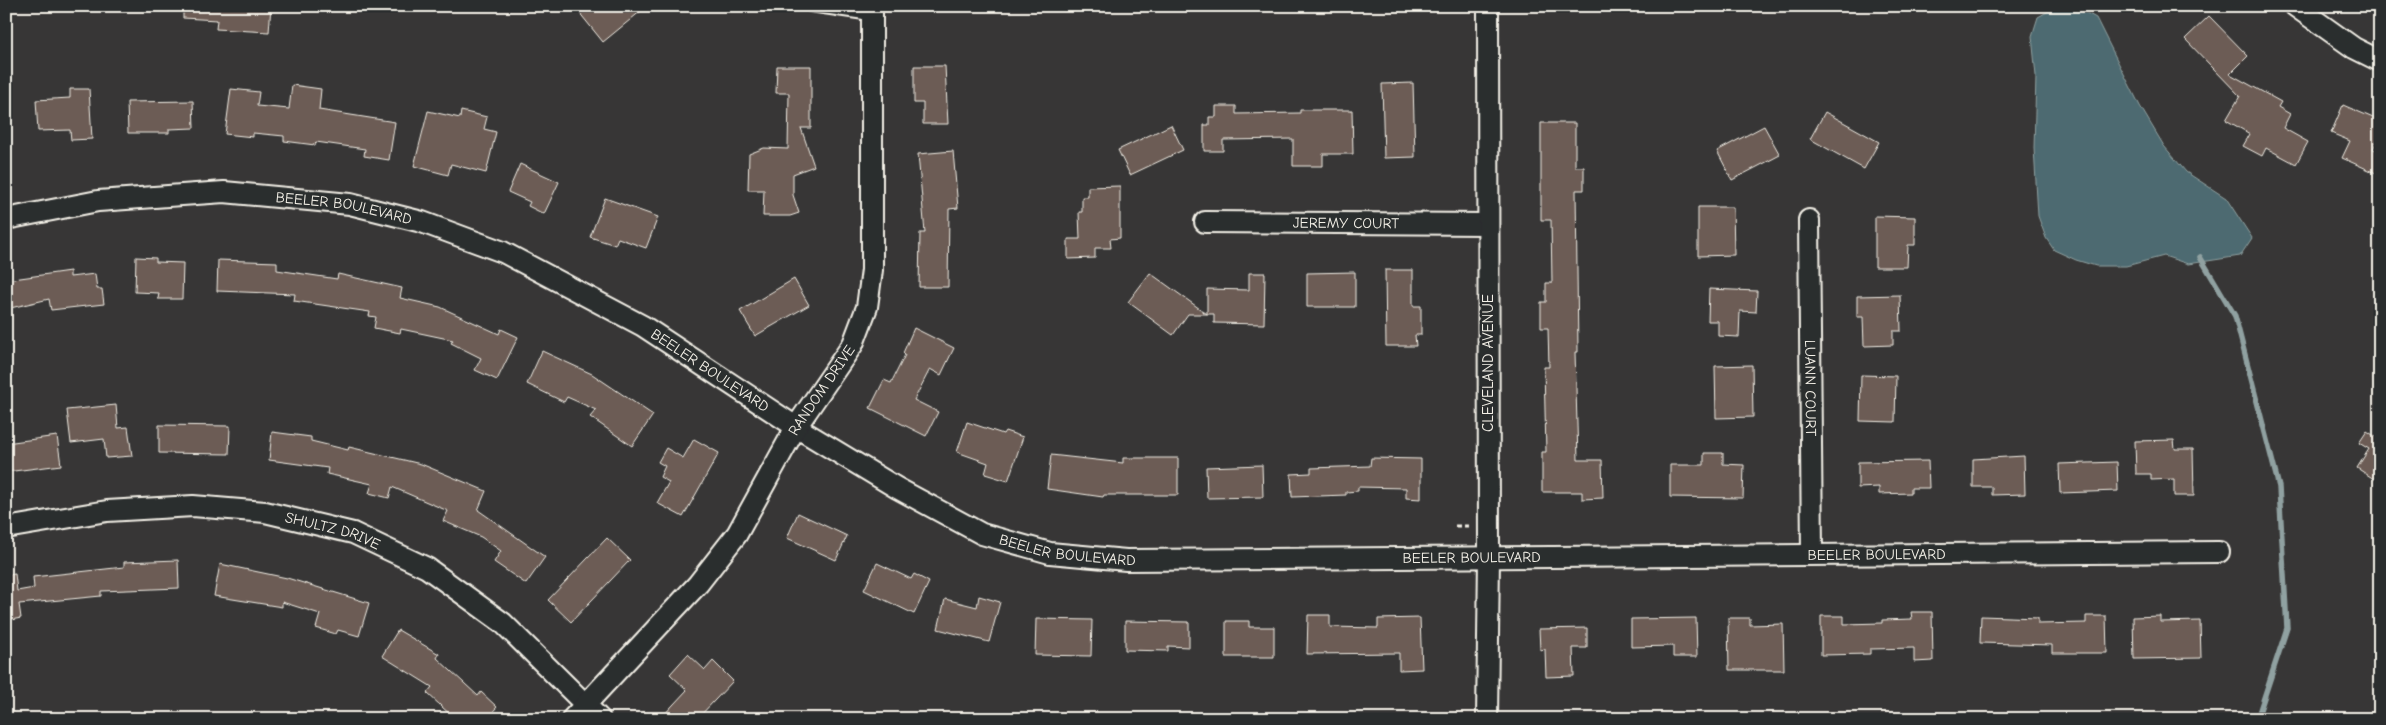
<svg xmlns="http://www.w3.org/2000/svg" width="2386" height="725" viewBox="0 0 2386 725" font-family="'Comic Neue',sans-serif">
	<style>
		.water { fill: #4d6b71; stroke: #90a1a1 }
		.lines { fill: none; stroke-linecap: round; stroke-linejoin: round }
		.stream { stroke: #90a1a1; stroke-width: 5.5 }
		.building { fill: #6c5b54; stroke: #f4f1e8 }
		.service-casing { stroke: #f4f1e8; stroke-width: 14 }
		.minor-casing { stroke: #f4f1e8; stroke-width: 24 }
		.path { stroke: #f4f1e8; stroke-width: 3; stroke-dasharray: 5 4; stroke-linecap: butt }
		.service { stroke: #2a2d2e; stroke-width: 10 }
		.minor { stroke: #2a2d2e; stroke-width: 20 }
		.labels { text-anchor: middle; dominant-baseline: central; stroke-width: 5; stroke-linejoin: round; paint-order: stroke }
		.street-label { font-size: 15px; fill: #f4f1e8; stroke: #2a2d2e }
	</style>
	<rect width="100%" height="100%" fill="#373636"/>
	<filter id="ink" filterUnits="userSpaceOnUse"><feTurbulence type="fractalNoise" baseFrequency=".02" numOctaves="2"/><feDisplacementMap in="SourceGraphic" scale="10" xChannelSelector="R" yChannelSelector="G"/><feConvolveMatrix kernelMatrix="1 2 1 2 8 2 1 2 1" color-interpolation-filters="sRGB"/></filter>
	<g filter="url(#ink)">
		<polygon class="water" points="2056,7 2078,8 2096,18 2140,106 2164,146 2186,172 2226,198 2252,238 2240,256 2188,264 2164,256 2126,266 2096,266 2076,260 2054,250 2046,238 2038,216 2034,148 2036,76 2032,36 2038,17"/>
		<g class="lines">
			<polyline class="stream" points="2200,257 2235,316 2279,487 2287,628 2257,719"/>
		</g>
		<g class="building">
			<polygon points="183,6 271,6 269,32 216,29 217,20 183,18"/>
			<polygon points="574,6 647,6 603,42"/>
			<polygon points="2209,16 2248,56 2230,74 2281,102 2278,107 2290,114 2283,128 2308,142 2296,164 2266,148 2262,156 2243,146 2250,134 2226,120 2240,96 2185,39"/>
			<polygon points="777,66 811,66 811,128 801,128 814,166 793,174 793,195 799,213 790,216 763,216 764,190 748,190 749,154 764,148 788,149 789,93 776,93"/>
			<polygon points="914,66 945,66 948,124 923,124 923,103 914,103"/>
			<polygon points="1413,83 1415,157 1384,158 1382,84"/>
			<polygon points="292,85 321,89 319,110 395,122 389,160 364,156 365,149 316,142 315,145 284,141 284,136 253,133 253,137 225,134 231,89 259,92 257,106 289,109"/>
			<polygon points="70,89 89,89 92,139 71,140 70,130 38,131 36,100 70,98"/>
			<polygon points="193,101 194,128 169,129 169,133 128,133 127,102"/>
			<polygon points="2343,105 2380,121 2380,134 2373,149 2380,152 2380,165 2376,173 2342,158 2350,141 2331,133"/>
			<polygon points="1216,106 1236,106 1236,114 1300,113 1300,110 1352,110 1353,154 1323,154 1323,166 1293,166 1293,139 1223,140 1223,151 1204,151 1204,125 1209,125 1209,117 1216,117"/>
			<polygon points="428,111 460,118 461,111 487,117 484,129 496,132 486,173 451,164 448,175 414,166"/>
			<polygon points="1825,112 1879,142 1864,169 1810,139"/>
			<polygon points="1541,123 1575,123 1575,167 1584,167 1584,190 1576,190 1578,352 1575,352 1578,460 1602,460 1603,498 1582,499 1582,492 1542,492 1542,452 1546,452 1544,367 1549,367 1548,328 1541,328 1541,302 1546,302 1546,283 1552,283 1551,220 1541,220"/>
			<polygon points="1171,125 1183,150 1130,175 1118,150"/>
			<polygon points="1764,126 1780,155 1732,180 1717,151"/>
			<polygon points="953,151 958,208 949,209 948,287 919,287 920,233 925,233 918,154"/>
			<polygon points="520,164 559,182 544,214 528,206 530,202 508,192"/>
			<polygon points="1120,186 1120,238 1110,239 1111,248 1095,248 1095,258 1068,259 1068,239 1080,239 1079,212 1082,212 1082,197 1088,197 1088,187"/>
			<polygon points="605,198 658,217 646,248 618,238 615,245 590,237"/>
			<polygon points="1698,207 1733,207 1734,255 1698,256"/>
			<polygon points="1875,216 1915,217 1915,245 1908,245 1907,267 1875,267"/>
			<polygon points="136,257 156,258 156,262 183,263 182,299 158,299 159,293 135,292"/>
			<polygon points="218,260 277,262 277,270 337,279 338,274 402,288 400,298 440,307 499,334 501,329 518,337 497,380 475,370 481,358 451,343 453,340 401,329 400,333 374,328 376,317 369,316 370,312 294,301 295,294 217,291"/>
			<polygon points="1385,270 1413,270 1413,306 1421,306 1421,335 1415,335 1416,346 1386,346"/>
			<polygon points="70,271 70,277 95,274 97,289 102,289 104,304 51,310 49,299 6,309 6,280"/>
			<polygon points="1355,272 1355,307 1307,307 1307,273"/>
			<polygon points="1150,273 1207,314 1207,289 1249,290 1249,273 1265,273 1264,324 1214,323 1214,314 1188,314 1173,335 1128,302"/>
			<polygon points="794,279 809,305 755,336 740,311"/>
			<polygon points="1709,289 1757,291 1756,312 1740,311 1739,337 1718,336 1718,321 1708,321"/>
			<polygon points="1900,295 1901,331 1893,331 1893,345 1864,346 1863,317 1857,317 1857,296"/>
			<polygon points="914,328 954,348 941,375 930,369 914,400 938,412 926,436 870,408 884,380 891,383 905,355 903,353"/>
			<polygon points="542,351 592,374 653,415 632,446 590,417 596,410 567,397 564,402 527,384"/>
			<polygon points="1752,365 1753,417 1716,418 1715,366"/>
			<polygon points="1861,375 1896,376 1895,422 1860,421"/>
			<polygon points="116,405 118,428 128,427 132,456 106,458 104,439 71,443 67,410"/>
			<polygon points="967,422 1003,434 1005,431 1023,437 1008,481 985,474 988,463 957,452"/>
			<polygon points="159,425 230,426 229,454 159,453"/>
			<polygon points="2367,431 2376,437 2380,431 2380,483 2357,468 2369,449 2359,443"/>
			<polygon points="272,432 311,437 311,441 348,450 349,447 421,464 486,491 478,510 545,557 526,584 494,562 501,551 481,537 443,521 448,511 392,487 389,498 369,493 372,484 327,474 328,468 269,460"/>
			<polygon points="57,436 61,465 6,472 6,443"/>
			<polygon points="694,439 719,453 683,517 657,503 669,482 660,477 665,466 658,462 666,448 683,458"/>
			<polygon points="2174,440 2175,449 2193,449 2194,496 2174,496 2174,479 2151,480 2151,474 2136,474 2135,441"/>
			<polygon points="1704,453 1723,453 1723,464 1744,465 1743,498 1670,497 1670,465 1704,465"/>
			<polygon points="1051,455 1123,463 1123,458 1178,458 1178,495 1104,495 1103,497 1047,489"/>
			<polygon points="2024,456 2025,494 1992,495 1992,487 1973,487 1973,459"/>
			<polygon points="1371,458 1421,459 1421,499 1406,498 1406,488 1358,487 1358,491 1346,492 1346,495 1292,497 1291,474 1311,473 1311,468 1370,466"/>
			<polygon points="1928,461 1929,488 1911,488 1911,493 1879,494 1879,487 1858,488 1858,462"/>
			<polygon points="2117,462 2118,491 2060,493 2059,464"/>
			<polygon points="1262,465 1263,497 1207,498 1206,467"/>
			<polygon points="798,513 847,536 836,560 787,538"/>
			<polygon points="607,538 630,560 571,622 548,600"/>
			<polygon points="178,560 179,588 101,591 101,596 19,604 21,618 6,621 6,575 15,574 17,591 34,588 33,577 124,567 124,562"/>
			<polygon points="877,563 911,579 914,574 929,582 914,614 864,590"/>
			<polygon points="220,564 287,578 369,603 359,636 338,630 336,634 316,628 320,614 282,602 282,607 214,596"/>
			<polygon points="979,596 1000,602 989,642 938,629 945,599 977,607"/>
			<polygon points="1911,612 1932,612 1933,661 1914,662 1914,648 1870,649 1870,654 1821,655 1821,616 1844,616 1844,624 1882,623 1882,620 1912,619"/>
			<polygon points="1308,615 1330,615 1330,627 1378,628 1378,619 1420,618 1422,669 1399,670 1399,653 1307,654"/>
			<polygon points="1981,616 2038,618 2038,624 2086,623 2086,616 2106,616 2107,653 2052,653 2052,645 1980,643"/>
			<polygon points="2160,616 2160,622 2200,621 2201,658 2134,659 2133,617"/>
			<polygon points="1696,618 1697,657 1673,657 1673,646 1631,647 1631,619"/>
			<polygon points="1728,618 1750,618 1750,625 1783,624 1784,670 1729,670"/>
			<polygon points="1036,619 1092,620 1091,656 1035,655"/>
			<polygon points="1125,621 1189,622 1189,647 1168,646 1168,651 1125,650"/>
			<polygon points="1226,621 1249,621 1249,627 1274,627 1274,657 1226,657"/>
			<polygon points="1587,628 1587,648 1573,648 1574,676 1546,677 1545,649 1540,650 1539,629"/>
			<polygon points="398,630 439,654 437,658 478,696 481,692 497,707 486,719 455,719 427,693 432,687 382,656"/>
			<polygon points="688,654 705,670 713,661 733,681 697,719 660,719 687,690 670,674"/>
		</g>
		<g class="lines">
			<g class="service-casing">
				<polyline id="service" points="810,6 871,15"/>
			</g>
			<g class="minor-casing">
				<g id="minor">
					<polyline points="2295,6 2354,48 2380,61"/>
					<path id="s1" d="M6 219 98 201 224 192 350 204 422 222 503 252 643 326 796 427 897 488 982 534 1050 553 1126 560 2219 552"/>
					<path id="s2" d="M1809 220 1812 554"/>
					<path id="s3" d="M1205 222 1488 224"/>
					<path id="s4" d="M6 528 107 511 193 506 265 512 353 533 427 568 503 623 600 719"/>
					<path id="s5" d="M572 719 698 584 737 534 796 427 853 344 867 307 872 270V6"/>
					<polyline points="1487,719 1489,557 1488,6"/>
				</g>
			</g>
			<polyline class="path" points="1455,526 1472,526"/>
			<use href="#service" class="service"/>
			<use href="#minor" class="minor"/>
		</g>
	</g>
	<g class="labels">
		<g class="street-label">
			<text stroke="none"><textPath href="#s1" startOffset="341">BEELER BOULEVARD</textPath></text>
			<text stroke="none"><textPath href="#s3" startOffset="141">JEREMY COURT</textPath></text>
			<text transform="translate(1488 363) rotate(-90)">CLEVELAND AVENUE</text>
			<text stroke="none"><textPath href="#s1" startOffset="746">BEELER BOULEVARD</textPath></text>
			<text stroke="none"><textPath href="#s2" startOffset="168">LUANN COURT</textPath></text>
			<text stroke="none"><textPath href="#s5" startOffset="415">RANDOM DRIVE</textPath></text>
			<text stroke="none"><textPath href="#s4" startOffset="331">SHULTZ DRIVE</textPath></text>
			<text stroke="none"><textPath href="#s1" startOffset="1151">BEELER BOULEVARD</textPath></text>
			<text stroke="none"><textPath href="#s1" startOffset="1961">BEELER BOULEVARD</textPath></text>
			<text stroke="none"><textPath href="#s1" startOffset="1556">BEELER BOULEVARD</textPath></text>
		</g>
	</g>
	<rect width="2386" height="725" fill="none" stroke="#2a2d2e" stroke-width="25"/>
	<rect x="12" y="12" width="2361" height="700" fill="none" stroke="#f4f1e8" stroke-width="2" filter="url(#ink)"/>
</svg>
